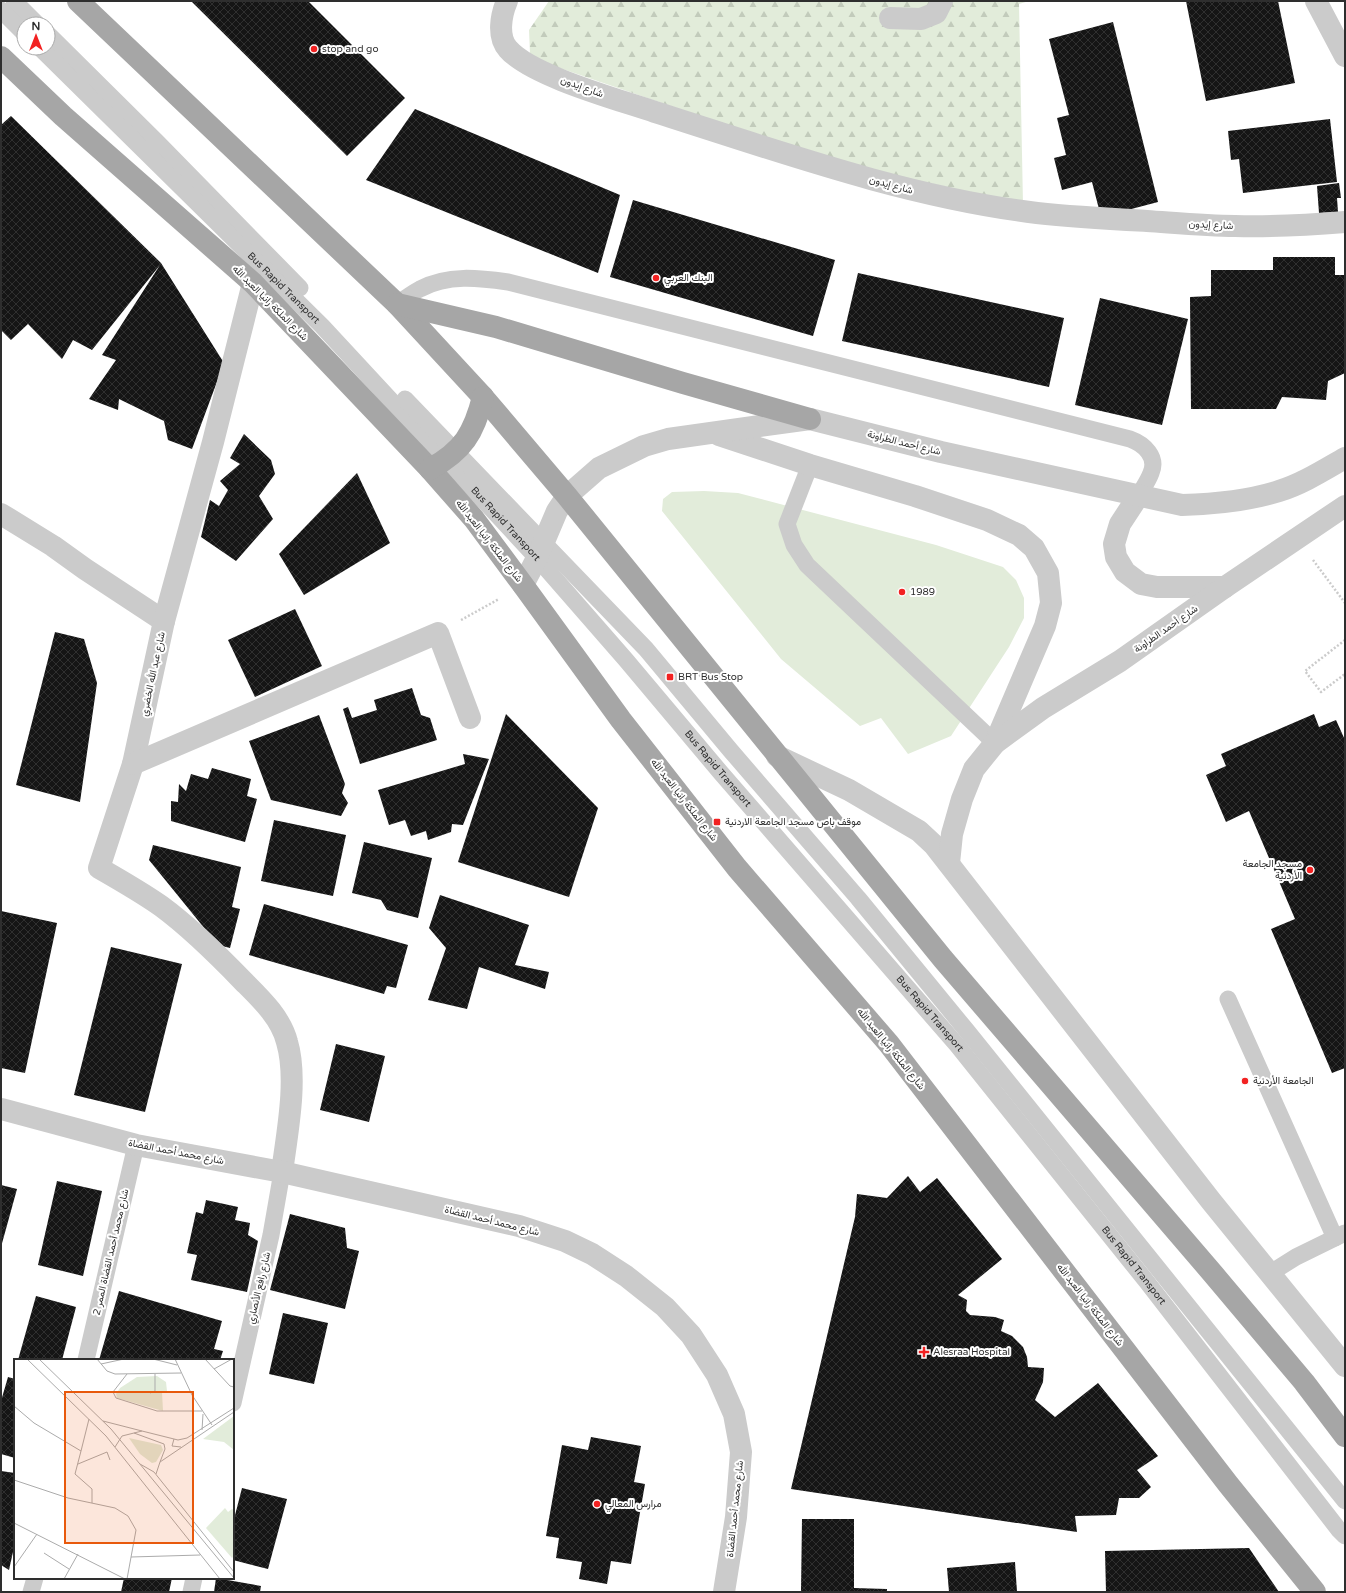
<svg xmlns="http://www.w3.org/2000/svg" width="1346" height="1593" viewBox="0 0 1346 1593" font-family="'Varela Round',Vazirmatn,sans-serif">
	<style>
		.green { fill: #e2ecda }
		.forest { fill: url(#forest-firs) }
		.building { fill: url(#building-cross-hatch) }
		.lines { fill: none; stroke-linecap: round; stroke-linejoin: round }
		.path { stroke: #cbcbcb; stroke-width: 2.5; stroke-dasharray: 2 2; stroke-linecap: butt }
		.service { stroke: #cbcbcb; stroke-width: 17 }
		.minor { stroke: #cbcbcb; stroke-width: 22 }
		.tertiary { stroke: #cbcbcb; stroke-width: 22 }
		.primary { stroke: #a6a6a6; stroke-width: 22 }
		.poi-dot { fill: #f22222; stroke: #fff; stroke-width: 1.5 }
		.labels { text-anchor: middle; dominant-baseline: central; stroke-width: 4; stroke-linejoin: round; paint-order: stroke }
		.poi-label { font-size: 10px; fill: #2e2e2e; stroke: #fff; text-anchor: start }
		.street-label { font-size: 10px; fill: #2e2e2e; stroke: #fff }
		.inset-road { fill: none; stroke: #ababab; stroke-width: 1 }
		.view { fill: #e8590c; fill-opacity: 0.15; stroke: #e8590c; stroke-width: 2 }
		.inset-edge { fill: none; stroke: #2e2e2e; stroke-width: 2 }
	</style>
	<defs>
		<pattern id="forest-firs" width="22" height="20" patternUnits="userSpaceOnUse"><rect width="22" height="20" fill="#e2ecda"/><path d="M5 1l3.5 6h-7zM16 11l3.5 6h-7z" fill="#c2cbbb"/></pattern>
		<pattern id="building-cross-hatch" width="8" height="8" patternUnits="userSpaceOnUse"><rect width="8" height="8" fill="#151515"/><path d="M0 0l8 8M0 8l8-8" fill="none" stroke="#2f2f2f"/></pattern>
	</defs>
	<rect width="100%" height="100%" fill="#fff"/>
	<polygon class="green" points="704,491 738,493 936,545 1003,567 1016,580 1024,598 1024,618 1009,647 951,736 908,754 881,718 860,726 781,659 662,511 663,499 672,492"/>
	<polygon class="forest" points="549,1 1029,1 1019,4 1023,204 831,161 545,63 530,54 529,30"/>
	<g class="building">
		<polygon points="191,1 308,1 405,98 347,156"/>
		<polygon points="1186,1 1278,1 1295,83 1206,101"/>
		<polygon points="1113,22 1158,202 1101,217 1092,182 1062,190 1054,158 1066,155 1057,118 1069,115 1049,39"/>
		<polygon points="415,109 620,195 598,273 366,180"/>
		<polygon points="11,116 161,263 224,363 192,449 168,440 164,421 119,399 118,410 89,399 116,360 102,355 160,265 92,350 73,340 62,359 28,324 11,340 1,330 1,125"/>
		<polygon points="1330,119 1337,182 1243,193 1239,159 1231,160 1228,131"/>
		<polygon points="1339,183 1341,198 1337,198 1338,212 1319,213 1317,186"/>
		<polygon points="633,200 835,260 813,336 610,277"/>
		<polygon points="1273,257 1335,257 1335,275 1345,275 1345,373 1328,381 1326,400 1282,397 1276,409 1191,409 1190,297 1211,296 1211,270 1273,270"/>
		<polygon points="858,273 1064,318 1049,387 842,341"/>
		<polygon points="1100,298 1188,319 1162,425 1075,405"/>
		<polygon points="244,434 271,460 275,474 259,496 273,519 236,561 201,537 210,500 219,506 228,490 220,481 240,464 230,458"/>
		<polygon points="357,473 390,543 304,595 279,554"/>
		<polygon points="295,609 322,666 255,697 228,640"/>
		<polygon points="55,632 84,639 97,683 80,802 16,785"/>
		<polygon points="412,688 421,715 430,718 437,740 360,764 343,709 348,707 352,718 377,710 374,700"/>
		<polygon points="506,714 598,808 569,897 458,862"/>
		<polygon points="1314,714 1319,727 1336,720 1345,740 1345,1068 1332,1073 1271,929 1295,919 1249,811 1226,822 1206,775 1226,766 1221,754"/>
		<polygon points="319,715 345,784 342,793 348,803 341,816 271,800 249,741"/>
		<polygon points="463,754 489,759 463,825 452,824 451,832 428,840 426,831 411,836 405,820 389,825 378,790 465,764"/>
		<polygon points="212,768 251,779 247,796 257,799 245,842 171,821 171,801 178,802 179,784 186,791 191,774 208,779"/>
		<polygon points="274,820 346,835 333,896 261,881"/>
		<polygon points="364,842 432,858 418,918 387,910 381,900 352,893"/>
		<polygon points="153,845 241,867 232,907 240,909 230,948 218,945 149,860"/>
		<polygon points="440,895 529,925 515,965 549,972 545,989 479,967 467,1009 428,1000 446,948 429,928"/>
		<polygon points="264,904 408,945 396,988 387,986 384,994 249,955"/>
		<polygon points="1,911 57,923 25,1073 1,1068"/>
		<polygon points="111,947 182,964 145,1112 74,1095"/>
		<polygon points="336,1044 385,1056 369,1122 320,1110"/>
		<polygon points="908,1176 920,1192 937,1178 1002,1259 958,1295 967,1300 966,1311 970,1315 995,1317 1004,1320 1001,1331 1012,1336 1023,1347 1027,1357 1028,1367 1044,1368 1043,1382 1035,1400 1055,1417 1098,1383 1158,1456 1137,1470 1151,1487 1139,1498 1119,1498 1116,1515 1075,1516 1077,1532 791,1489 855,1217 857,1194 887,1198"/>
		<polygon points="57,1181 102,1191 83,1276 38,1265"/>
		<polygon points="1,1185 17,1189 1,1247"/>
		<polygon points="206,1200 238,1207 235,1220 250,1223 248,1235 258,1241 247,1292 191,1280 197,1255 187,1253 196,1212 203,1214"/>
		<polygon points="290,1214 345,1228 347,1248 359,1251 345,1309 270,1290"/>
		<polygon points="119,1291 222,1321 214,1349 223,1351 220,1360 99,1360"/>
		<polygon points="36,1296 76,1307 62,1360 18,1360"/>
		<polygon points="283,1313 328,1323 314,1384 269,1374"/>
		<polygon points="8,1377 15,1379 15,1458 1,1454 1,1401"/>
		<polygon points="591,1437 641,1446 634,1482 645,1484 631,1564 611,1561 607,1584 579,1579 582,1562 556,1558 559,1538 546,1536 562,1445 588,1450"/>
		<polygon points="1,1471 15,1473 15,1543 9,1570 1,1565"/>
		<polygon points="242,1488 287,1499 268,1569 233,1560 233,1523"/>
		<polygon points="802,1519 854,1519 854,1588 887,1589 887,1592 801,1592"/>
		<polygon points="1249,1548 1279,1592 1106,1592 1105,1551"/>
		<polygon points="1015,1562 1017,1592 949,1592 947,1568"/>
		<polygon points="124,1578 172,1578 169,1592 121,1592"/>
		<polygon points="216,1578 261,1586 260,1592 214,1592"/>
	</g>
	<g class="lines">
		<g class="path">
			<polyline points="1313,560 1345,603"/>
			<polyline points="461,620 499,599"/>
			<polyline points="1345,640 1305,671 1321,692 1345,674"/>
		</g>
		<g class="service">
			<polyline points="14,1 37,24"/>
			<polyline points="1,10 24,33"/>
			<polyline points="48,34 157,142 300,288"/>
			<path id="s1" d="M40 48 322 326 537 558 626 660 721 773 957 1045 1147 1282 1339 1530 1345 1536"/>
			<path d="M397 304C405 299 412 293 420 289 448 274 479 278 508 282L1130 439C1144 444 1158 457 1151 473 1148 481 1143 488 1139 495"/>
			<polyline points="405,399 646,649 731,751 858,898 967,1031 1345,1501"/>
			<polyline points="810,465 787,524 794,545 807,565 995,743"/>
			<polyline points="1228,999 1335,1238"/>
			<polyline points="1269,1274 1296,1257 1345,1233"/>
			<polyline points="86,1360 136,1145"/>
			<polyline points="233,1403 271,1235 282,1172"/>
			<polyline points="31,1592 35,1578"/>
			<polyline points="191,1592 194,1578"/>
		</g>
		<g class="minor">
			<path d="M507 1C501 15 497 37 508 49 531 76 620 100 655 112 781 152 906 197 1037 213 1074 217 1111 219 1147 221 1176 223 1206 226 1235 226 1271 227 1308 225 1345 222"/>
			<polyline points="890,18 921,19 936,13 942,1"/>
			<path d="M1 514 53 546 85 569 164 621 133 764 99 868C120 880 141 892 161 906 191 928 218 955 244 982 261 999 281 1018 287 1042 298 1079 287 1134 282 1172"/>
			<polyline points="164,621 213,442 253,283"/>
			<polyline points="777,756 849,790 919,831 934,845 1211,1201 1345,1366"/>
			<polyline points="133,764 438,633 470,718"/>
			<polyline points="1,1109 136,1145 282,1172 519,1226 565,1241 592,1254 626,1276 665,1307 691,1335 717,1375 734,1414 741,1452 736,1517 724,1592"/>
		</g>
		<g class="tertiary">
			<polyline points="1316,1 1345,56"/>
			<polyline points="719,435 810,465 915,496 987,520 1019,535 1034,548 1048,573 1051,603 1045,626 995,743"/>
			<polyline points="1139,495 1120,524 1114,544 1116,557 1125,572 1141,584 1157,587 1225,587"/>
			<path d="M523 585 537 558 557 511 567 496 599 468 644 446 668 439 810 419 941 452 1182 505C1215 504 1248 501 1279 491 1302 484 1324 470 1345 458"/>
			<polyline points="949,863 952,834 962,799 974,769 995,743 1043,708 1120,661 1225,587 1345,506"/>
		</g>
		<g class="primary">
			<polyline points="78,1 397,304 483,397 567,496 943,959 1214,1275 1304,1382 1345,1436"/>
			<polyline points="1,57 63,116 253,283 430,469 474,519 523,585 621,720 737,868 889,1044 1228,1484 1315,1592"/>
			<polyline points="397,304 496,327 683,383 810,419"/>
			<path d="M430 469C463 451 474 433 483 397"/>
		</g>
	</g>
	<g class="poi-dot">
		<circle cx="314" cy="49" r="4"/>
		<circle cx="656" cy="278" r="4"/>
		<circle cx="902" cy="592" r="4"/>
		<rect x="666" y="673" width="8" height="8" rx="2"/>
		<rect x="713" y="818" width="8" height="8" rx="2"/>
		<circle cx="1310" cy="870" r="4"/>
		<circle cx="1245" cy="1081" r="4"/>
		<path d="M922 1346h4v4h4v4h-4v4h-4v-4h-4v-4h4z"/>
		<circle cx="597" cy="1504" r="4"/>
	</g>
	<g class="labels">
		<g class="poi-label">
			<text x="322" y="49">stop and go</text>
			<text x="664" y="278">البنك العربي</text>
			<text x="910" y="592">1989</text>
			<text x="678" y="677">BRT Bus Stop</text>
			<text x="725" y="822">موقف باص مسجد الجامعة الاردنية</text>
			<text x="1302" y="864" text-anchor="end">مسجد الجامعة<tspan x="1302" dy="12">الأردنية</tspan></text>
			<text x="1253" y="1081">الجامعة الأردنية</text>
			<text x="933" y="1352">Alesraa Hospital</text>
			<text x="605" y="1504">مرارس المعالي</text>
		</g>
		<g class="street-label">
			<text transform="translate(582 87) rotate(20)">شارع إيدون</text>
			<text transform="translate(891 185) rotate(15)">شارع إيدون</text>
			<text transform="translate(1211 225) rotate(3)">شارع إيدون</text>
			<text stroke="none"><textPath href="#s1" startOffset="342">Bus Rapid Transport</textPath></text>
			<text transform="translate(270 303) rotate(45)">شارع الملكة رانيا العبد الله</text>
			<text transform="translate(904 443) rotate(14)">شارع أحمد الطراونة</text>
			<text stroke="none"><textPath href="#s1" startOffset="666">Bus Rapid Transport</textPath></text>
			<text transform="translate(489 541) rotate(52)">شارع الملكة رانيا العبد الله</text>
			<text transform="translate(1166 629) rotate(-35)">شارع أحمد الطراونة</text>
			<text transform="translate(153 674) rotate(-78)">شارع عبد الله الخضري</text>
			<text stroke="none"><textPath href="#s1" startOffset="990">Bus Rapid Transport</textPath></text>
			<text transform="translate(684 800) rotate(52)">شارع الملكة رانيا العبد الله</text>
			<text stroke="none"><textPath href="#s1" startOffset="1314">Bus Rapid Transport</textPath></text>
			<text transform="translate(891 1049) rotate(51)">شارع الملكة رانيا العبد الله</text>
			<text transform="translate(176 1152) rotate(11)">شارع محمد أحمد القضاة</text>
			<text transform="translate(492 1221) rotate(14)">شارع محمد أحمد القضاة</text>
			<text transform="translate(111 1252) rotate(-77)">شارع محمد أحمد القضاة الممر 2</text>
			<text stroke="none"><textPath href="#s1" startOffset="1638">Bus Rapid Transport</textPath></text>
			<text transform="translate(259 1288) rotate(-77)">شارع رافع الأنصاري</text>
			<text transform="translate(1090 1305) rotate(52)">شارع الملكة رانيا العبد الله</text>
			<text transform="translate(735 1509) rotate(-84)">شارع محمد أحمد القضاة</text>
		</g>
	</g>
	<g transform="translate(14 1359)">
		<rect width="220" height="220" fill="#fff"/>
		<path d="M115 79 147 86 149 91 142 103 138 104 126 95ZM211 149 214 153 218 150 220 151V197L218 199 192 169Z" fill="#e2ecda"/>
		<path d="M143 17 152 23 153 32 148 33 149 52 103 39 102 35 106 29 123 18ZM220 57V91L210 83 189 80Z" fill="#e2ecda"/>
		<path class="inset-road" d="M13 0 92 77 206 220M25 0 97 70 220 219M83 0 93 12 101 15 167 14M139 0 163 6M161 0 178 36 198 66M191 0 216 27 220 28M87 5 110 0M200 10 218 0M113 15 99 33 102 39 143 52H188M136 34 141 32V15M0 47 20 64 67 92 61 115 78 130V144M89 62 128 72M188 71 189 55M120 74 150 85 151 90 146 103M160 80 158 87 167 88M101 88 108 77 128 72 164 81 173 79 220 49M67 92 75 60M64 105 93 93 96 101M126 105 140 113 220 213M142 115 146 103 220 53M0 121 54 139 101 149 114 157 122 171 113 220M0 164 111 220M30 194 55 210M117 198 186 196M0 208 23 175M50 220 64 195"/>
		<path class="view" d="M51 33H179V184H51Z"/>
		<rect width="220" height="220" class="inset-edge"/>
	</g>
	<rect width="1346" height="1593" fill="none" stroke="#2e2e2e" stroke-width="4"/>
	<g transform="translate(36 36)"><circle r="19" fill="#ffffff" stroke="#ababab"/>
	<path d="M0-3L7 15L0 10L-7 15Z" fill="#f22222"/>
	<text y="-6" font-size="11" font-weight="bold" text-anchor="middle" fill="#2e2e2e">N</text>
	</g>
</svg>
